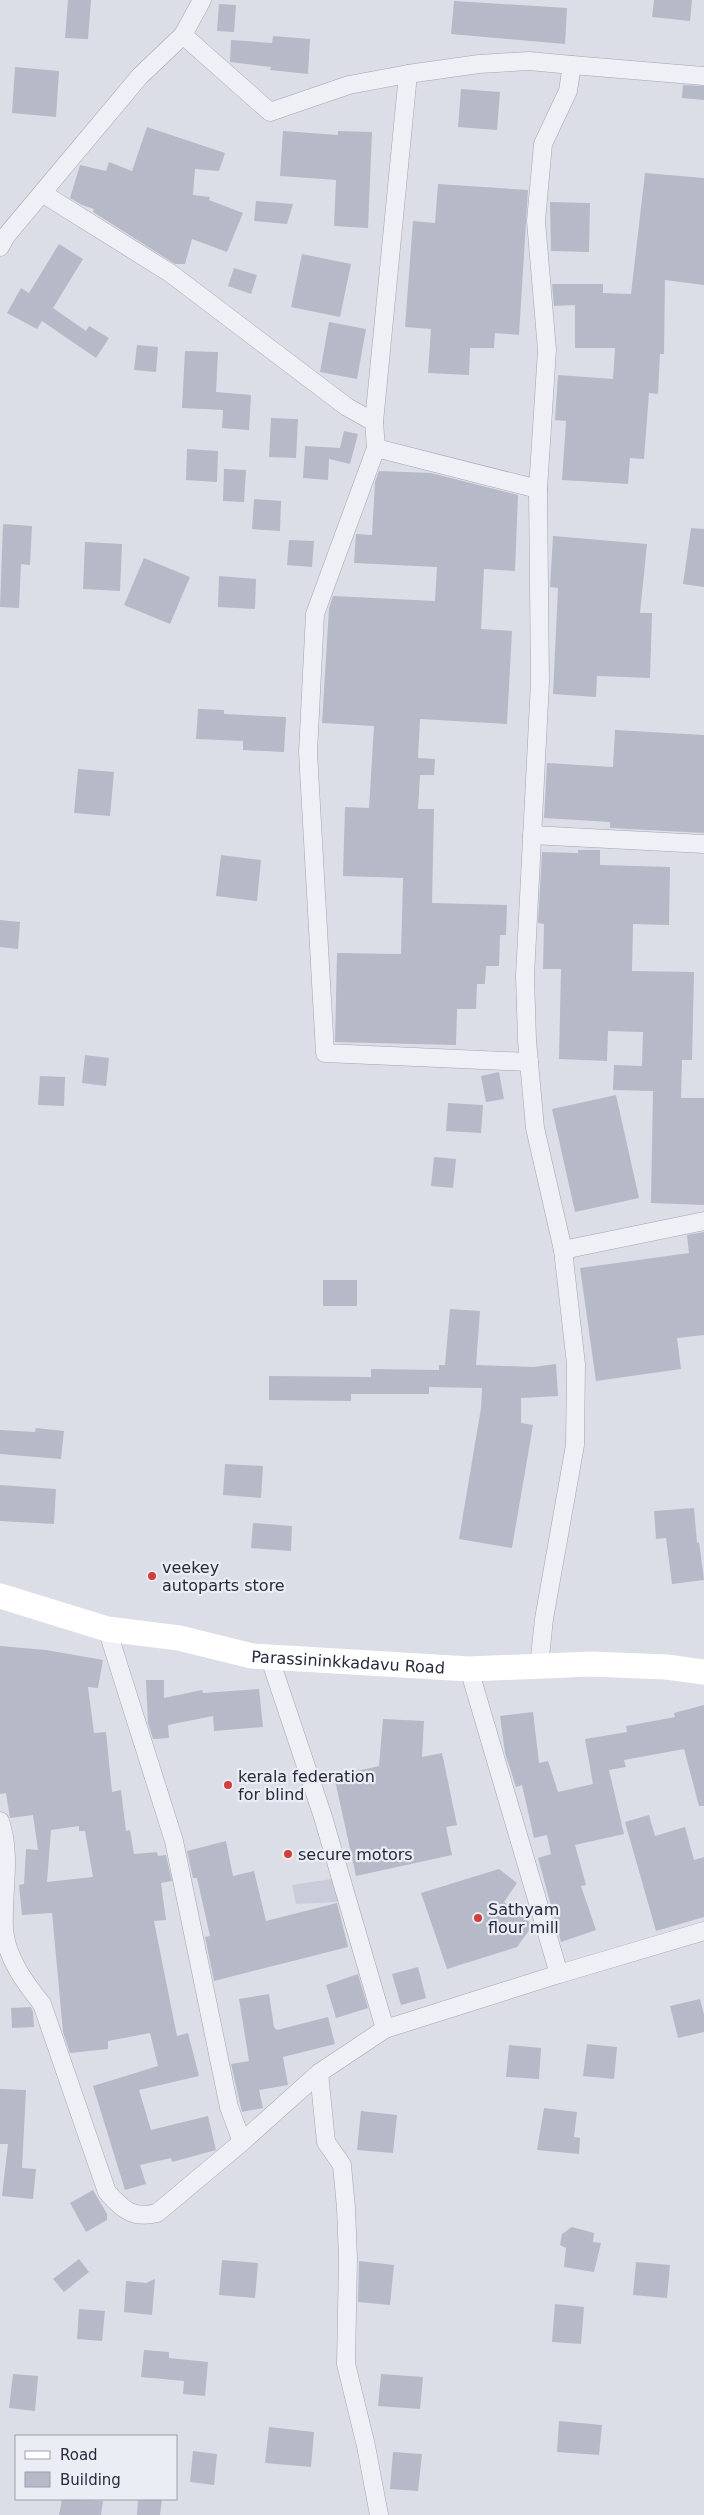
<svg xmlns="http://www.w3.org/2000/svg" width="704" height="2515" viewBox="0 0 704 2515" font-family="'DejaVu Sans',sans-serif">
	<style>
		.built { fill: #cacdd9 }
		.building { fill: #b6b9c7; fill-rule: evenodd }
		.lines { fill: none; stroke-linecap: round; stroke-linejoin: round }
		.minor-casing { stroke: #a1a4b1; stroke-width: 19 }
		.minor { stroke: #eff0f5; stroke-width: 18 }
		.secondary { stroke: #fff; stroke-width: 25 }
		.poi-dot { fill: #d23e3a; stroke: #ebedf4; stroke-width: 2 }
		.labels { text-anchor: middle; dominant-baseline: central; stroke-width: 4.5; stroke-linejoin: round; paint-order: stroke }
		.poi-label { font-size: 16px; fill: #252a3d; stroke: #ebedf4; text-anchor: start }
		.street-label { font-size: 16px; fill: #252a3d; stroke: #ebedf4 }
	</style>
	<rect width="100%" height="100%" fill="#dcdee7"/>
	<polygon class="built" points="331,1879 339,1902 296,1904 292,1885"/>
	<g class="building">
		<polygon points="68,0 91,0 88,39 65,38"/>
		<polygon points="654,0 692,0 690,21 652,17"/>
		<polygon points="454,1 567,8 565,44 451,34"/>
		<polygon points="219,4 236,5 234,32 217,31"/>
		<polygon points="273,36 310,39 308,74 270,70 271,67 230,62 231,40 272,43"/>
		<polygon points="15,67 59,71 56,117 12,113"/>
		<polygon points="683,85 704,86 704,100 682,98"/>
		<polygon points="461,89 500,92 497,130 458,127"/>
		<polygon points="147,127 225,153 219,171 195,169 193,195 210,197 209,200 243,213 227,252 192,239 185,264 175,264 93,212 94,209 82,205 70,198 80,165 106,171 109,162 132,171"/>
		<polygon points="283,131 338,135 338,131 372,132 368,228 334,226 336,180 280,176"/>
		<polygon points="645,173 704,178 704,285 665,280 664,354 660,354 658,394 649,393 644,459 630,458 628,484 562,480 566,421 555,420 558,375 613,379 615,348 575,348 575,305 554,306 552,284 603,284 603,293 631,294"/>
		<polygon points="438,184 528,190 519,335 495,333 494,348 470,348 469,375 428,373 431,329 405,327 413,221 435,223"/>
		<polygon points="256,201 293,204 287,224 254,221"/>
		<polygon points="550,202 590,203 589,252 551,251"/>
		<polygon points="59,244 83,259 53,308 86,331 89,326 109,338 96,358 42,321 37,329 7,313 21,288 29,293"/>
		<polygon points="302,254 351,264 340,317 291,307"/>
		<polygon points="234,268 257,275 251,294 228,286"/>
		<polygon points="329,322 366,329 357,379 320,372"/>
		<polygon points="137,345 158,347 156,372 134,370"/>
		<polygon points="185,351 218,352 216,392 251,395 249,430 222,428 223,410 182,408"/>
		<polygon points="271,418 298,419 296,458 269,457"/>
		<polygon points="344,431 358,434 350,464 329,459 328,480 303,478 305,446 340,448"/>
		<polygon points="187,449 218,451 217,482 186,480"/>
		<polygon points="224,469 246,470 244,502 223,501"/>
		<polygon points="379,471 431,473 518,495 515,571 484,569 481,629 512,631 507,724 420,719 418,758 435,759 434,775 420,775 418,809 434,809 432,903 507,905 506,935 500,935 499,966 486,966 485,984 477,984 476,1009 457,1009 456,1045 335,1042 337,953 401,954 403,878 343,876 345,807 369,808 374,726 322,723 329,608 333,596 435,601 437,567 354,563 356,534 372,535 375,482"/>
		<polygon points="254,499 281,501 280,531 252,529"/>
		<polygon points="3,524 32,526 30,565 21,564 19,608 0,607"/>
		<polygon points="691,528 704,529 704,587 683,584"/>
		<polygon points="553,536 647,544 640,613 652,613 650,678 597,676 596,697 553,694 558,588 550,587"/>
		<polygon points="289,540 314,541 312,567 287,565"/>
		<polygon points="85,542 122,544 120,591 83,589"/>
		<polygon points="144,558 190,577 170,624 124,605"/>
		<polygon points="219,576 256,579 255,609 218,607"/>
		<polygon points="198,709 224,710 224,714 286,717 284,752 243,750 243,741 196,739"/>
		<polygon points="615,730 704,735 704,833 610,828 610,822 544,818 547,763 613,767"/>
		<polygon points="78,769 114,772 110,816 74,813"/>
		<polygon points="578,850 600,850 600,865 670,867 669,925 633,924 632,971 694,972 692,1060 682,1060 681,1098 704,1098 704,1205 651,1203 653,1091 613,1090 614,1065 642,1066 643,1032 608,1031 607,1061 559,1059 561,969 543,969 544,924 538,923 542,852 578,853"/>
		<polygon points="221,855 261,860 257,901 216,896"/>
		<polygon points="0,920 20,922 18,949 0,947"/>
		<polygon points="85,1055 109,1058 106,1086 82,1083"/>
		<polygon points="499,1072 504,1099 486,1102 481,1076"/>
		<polygon points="40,1076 65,1077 64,1106 38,1105"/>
		<polygon points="616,1095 639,1198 575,1212 552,1109"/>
		<polygon points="448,1103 483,1105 481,1133 446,1131"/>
		<polygon points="434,1157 456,1159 453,1188 431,1186"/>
		<polygon points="704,1232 704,1335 677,1338 681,1369 596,1381 580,1268 689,1253 687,1235"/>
		<rect x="323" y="1280" width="34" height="26"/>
		<polygon points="450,1309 480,1311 476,1365 533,1367 556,1364 558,1396 521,1398 521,1423 533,1425 512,1548 459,1539 481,1408 482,1388 429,1387 429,1394 351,1394 351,1401 269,1400 269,1376 371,1377 371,1369 439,1370 439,1365 445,1365"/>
		<polygon points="36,1428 64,1431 61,1459 0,1454 0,1430 35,1432"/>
		<polygon points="225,1464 263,1466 261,1498 223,1495"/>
		<polygon points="0,1485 56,1489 54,1524 0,1521"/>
		<polygon points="694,1508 697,1543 699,1542 704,1580 672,1584 666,1538 656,1539 654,1511"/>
		<polygon points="253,1523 292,1526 291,1551 251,1548"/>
		<path d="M0 1646 46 1650 103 1660 98 1688 88 1687 94 1733 106 1732 112 1792 121 1790 126 1831 130 1830 134 1854 157 1852 158 1856 166 1855 172 1881 161 1883 166 1920 154 1921 177 2036 188 2033 199 2076 139 2090 151 2130 208 2116 216 2150 172 2162 171 2158 140 2165 146 2184 125 2190 93 2086 158 2066 150 2033 108 2041V2049L70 2053 63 2032 52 1913 22 1915 19 1885 24 1884 26 1849 38 1850 33 1815 10 1818 6 1793 0 1794ZM79 1826V1831H85L93 1877 47 1882 51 1830Z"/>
		<polygon points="146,1680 164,1680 164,1698 202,1690 203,1693 259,1689 263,1727 214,1731 213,1716 168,1725 169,1738 153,1739 148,1723"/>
		<polygon points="704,1705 704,1806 699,1806 684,1749 624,1760 626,1767 609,1770 624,1834 575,1845 586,1885 581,1886 596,1930 561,1942 538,1858 551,1854 547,1835 534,1838 522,1785 516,1787 505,1753 500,1716 533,1712 539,1763 548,1761 558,1792 593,1784 585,1739 627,1732 626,1726 675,1717 674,1713"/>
		<polygon points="383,1719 424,1721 422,1757 442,1753 457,1825 446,1827 452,1855 356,1876 334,1776 379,1766"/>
		<polygon points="649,1815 655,1836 685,1827 694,1860 704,1857 704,1917 656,1931 625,1822"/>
		<polygon points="226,1841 233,1876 254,1871 266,1921 337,1903 348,1947 214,1981 205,1937 210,1936 197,1878 193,1878 187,1851"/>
		<polygon points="499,1869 517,1883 504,1902 533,1925 517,1947 447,1969 421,1893"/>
		<polygon points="418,1967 426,1998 401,2005 392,1974"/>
		<polygon points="358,1974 368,2008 336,2018 326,1985"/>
		<polygon points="269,1994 274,2027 277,2030 328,2017 335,2044 283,2057 288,2085 259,2090 263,2108 242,2112 231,2064 249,2061 239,1999"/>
		<polygon points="700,1999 704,2015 704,2032 678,2038 670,2006"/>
		<polygon points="31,2007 33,2012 34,2027 12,2028 11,2008"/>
		<polygon points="587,2044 617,2047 614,2079 583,2076"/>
		<polygon points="509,2045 541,2048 539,2079 506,2077"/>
		<polygon points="0,2089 26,2090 22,2168 36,2169 33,2199 2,2196 8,2144 0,2144"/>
		<polygon points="544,2108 577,2112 574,2137 580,2138 579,2154 537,2150"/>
		<polygon points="361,2111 397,2115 393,2153 357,2150"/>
		<polygon points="93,2190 107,2214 107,2220 86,2232 70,2203"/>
		<polygon points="572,2227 594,2233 593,2242 601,2243 594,2272 564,2267 566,2248 560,2245 562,2234"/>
		<polygon points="79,2259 89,2272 64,2292 53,2279"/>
		<polygon points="222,2260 258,2263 255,2298 219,2295"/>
		<polygon points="359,2261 394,2265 390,2305 358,2302"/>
		<polygon points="636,2262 670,2265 667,2298 633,2295"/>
		<polygon points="155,2279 152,2315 124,2312 126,2281 146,2283"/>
		<polygon points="555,2304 584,2307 581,2344 552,2342"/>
		<polygon points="79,2309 105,2311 102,2341 77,2339"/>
		<polygon points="144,2350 169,2352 169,2358 208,2362 205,2396 183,2394 184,2381 141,2377"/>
		<polygon points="13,2374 38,2376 35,2411 9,2408"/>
		<polygon points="381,2374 423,2377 420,2409 378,2406"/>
		<polygon points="559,2421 602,2425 599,2455 557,2452"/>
		<polygon points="269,2427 314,2432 311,2467 265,2463"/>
		<polygon points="193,2451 217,2454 214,2485 190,2482"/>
		<polygon points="393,2452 422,2454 418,2491 390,2489"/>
		<polygon points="62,2499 103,2501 101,2515 59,2515"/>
		<polygon points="138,2499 162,2499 160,2515 137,2515"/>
	</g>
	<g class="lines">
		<g class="minor-casing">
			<g id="minor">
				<polyline points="183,35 270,112 349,85 408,74 479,64 529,61 572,65 568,91 543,144 536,221 547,350 538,489 540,682 525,976 527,1040 535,1128 563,1250 576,1364 575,1445 544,1619 539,1666"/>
				<polyline points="572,65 704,76"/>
				<polyline points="42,193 170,273 347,407 374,422 376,448 315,614 308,752 325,1053 529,1062"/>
				<polyline points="0,247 6,236 140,76 183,35 202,0"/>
				<polyline points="374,422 408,74"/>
				<polyline points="376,448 538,489"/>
				<polyline points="532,835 704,844"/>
				<polyline points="563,1250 704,1221"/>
				<polyline points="107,1629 174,1841 229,2107 242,2142"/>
				<polyline points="269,1656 323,1817 385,2029"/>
				<polyline points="469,1669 559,1974 704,1931"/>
				<path d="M0 1821C12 1856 2 1893 4 1929 6 1957 25 1983 42 2004L107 2192C123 2210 133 2219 157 2213L242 2142 319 2073 385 2029 559 1974"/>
				<polyline points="319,2073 326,2142 342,2165 346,2208 348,2259 346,2364 366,2446 379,2515"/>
			</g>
		</g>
		<use href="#minor" class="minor"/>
		<path class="secondary" id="s1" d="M0 1596 107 1629 179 1638 252 1656 469 1669 591 1664 667 1667 704 1672"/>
	</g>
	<g class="poi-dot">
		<circle cx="152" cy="1576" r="5"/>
		<circle cx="228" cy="1785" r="5"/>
		<circle cx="288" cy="1854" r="5"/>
		<circle cx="478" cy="1918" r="5"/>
	</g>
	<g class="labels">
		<g class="poi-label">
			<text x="162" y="1567">veekey<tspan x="162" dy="18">autoparts store</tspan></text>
			<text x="238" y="1776">kerala federation<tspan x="238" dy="18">for blind</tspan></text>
			<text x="298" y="1854">secure motors</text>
			<text x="488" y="1909">Sathyam<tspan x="488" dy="18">flour mill</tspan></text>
		</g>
		<g class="street-label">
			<text stroke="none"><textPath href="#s1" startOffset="356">Parassininkkadavu Road</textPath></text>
		</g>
	</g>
	<rect x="15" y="2435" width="162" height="65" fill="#ebedf4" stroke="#9c9fab"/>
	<rect x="25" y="2451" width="25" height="8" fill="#ffffff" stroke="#9c9fab"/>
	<text x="60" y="2460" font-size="15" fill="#252a3d">Road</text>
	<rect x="25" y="2472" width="25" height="15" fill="#b6b9c7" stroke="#9c9fab"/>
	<text x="60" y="2485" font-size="15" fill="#252a3d">Building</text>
</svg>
